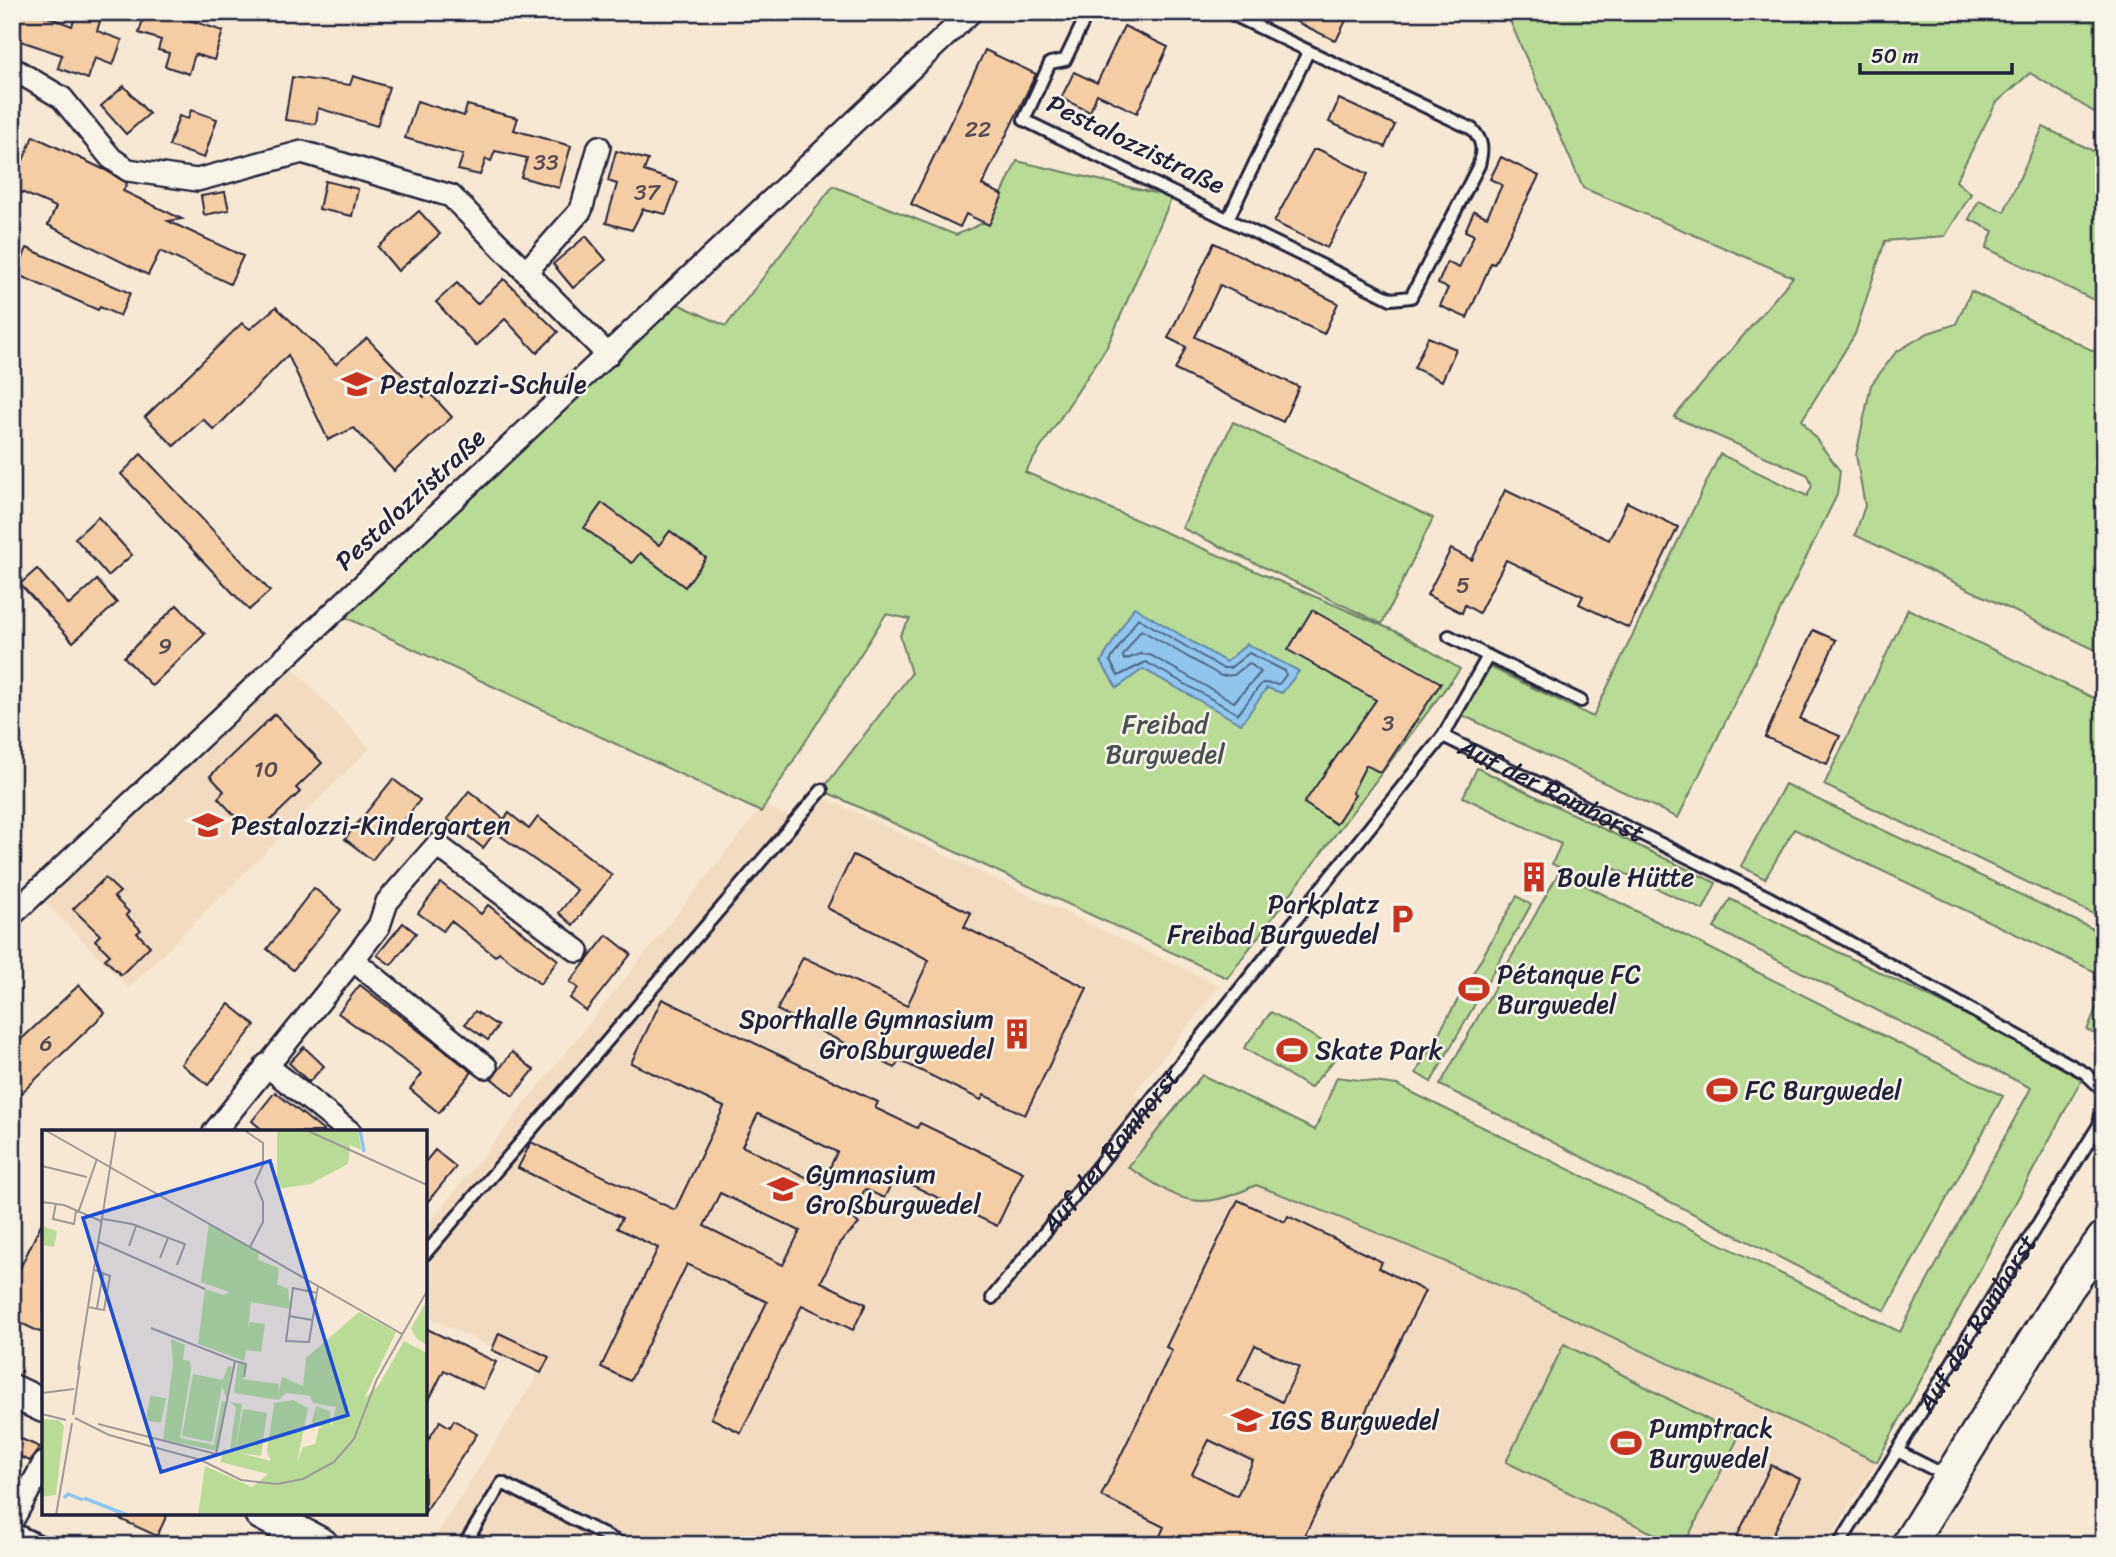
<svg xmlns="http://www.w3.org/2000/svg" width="2116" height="1557" viewBox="0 0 2116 1557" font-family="Sriracha,sans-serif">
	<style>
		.built { fill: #f1dcc3 }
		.green { fill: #b9db95; stroke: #6e7e68; stroke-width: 2 }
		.water { fill: #90c6ee; stroke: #6484a6; stroke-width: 2 }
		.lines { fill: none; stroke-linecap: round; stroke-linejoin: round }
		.shore { stroke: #4e6483; stroke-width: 2 }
		.building { fill: #f4cda4; stroke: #22223b; stroke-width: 2; fill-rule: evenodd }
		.lane-casing { stroke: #22223b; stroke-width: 16 }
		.street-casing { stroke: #22223b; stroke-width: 26 }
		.secondary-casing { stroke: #22223b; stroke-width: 37 }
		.lane { stroke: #f7f3e8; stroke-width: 10 }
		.street { stroke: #f7f3e8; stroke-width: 21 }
		.secondary { stroke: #f7f3e8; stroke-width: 32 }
		.labels { text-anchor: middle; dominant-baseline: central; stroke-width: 5; stroke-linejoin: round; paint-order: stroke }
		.number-label { font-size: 23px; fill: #564d55 }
		.street-label { font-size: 26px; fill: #22223b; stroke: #f7f3e8 }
		.poi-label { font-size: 26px; fill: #22223b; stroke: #f7f3e8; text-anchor: start }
		.park-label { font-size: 26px; fill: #485052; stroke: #f7f3e8 }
		.inset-river { fill: none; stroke: #90c6ee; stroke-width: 3.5 }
		.inset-road { fill: none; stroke: #a19997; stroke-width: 2 }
		.view { fill: #1d4ed8; fill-opacity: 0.15; stroke: #1d4ed8; stroke-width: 3.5 }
		.inset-edge { fill: none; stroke: #22223b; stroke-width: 3.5 }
	</style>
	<rect width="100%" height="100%" fill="#f6e8d4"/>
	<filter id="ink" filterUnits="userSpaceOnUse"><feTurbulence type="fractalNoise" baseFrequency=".0143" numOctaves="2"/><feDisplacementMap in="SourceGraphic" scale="14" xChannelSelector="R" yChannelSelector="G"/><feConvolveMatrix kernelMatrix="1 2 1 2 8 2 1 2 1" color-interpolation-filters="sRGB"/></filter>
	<g filter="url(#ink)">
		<g class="built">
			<polygon points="289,664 370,748 129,988 44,901"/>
			<polygon points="809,790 1220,986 1134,1093 1167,1118 1877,1462 1826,1545 430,1545 540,1371 425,1315 425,1228 764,805 789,816"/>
			<polygon points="229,1531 247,1540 254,1545 223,1545"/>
		</g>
		<g class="green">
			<polygon points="1506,12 2104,12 2104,118 2030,73 1996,103 1956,181 1971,194 1945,236 1885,241 1855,334 1802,420 1840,471 1837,495 1678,818 1458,713 1488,666 1593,717 1720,454 1807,496 1812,486 1808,475 1674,417 1793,277 1583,188"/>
			<polygon points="2043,127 2104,156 2104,305 1986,248 1993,231 1969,219 1979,200 2004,212"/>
			<polygon points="1017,161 1172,197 1108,345 1025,472 1402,634 1460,669 1227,978 822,790 911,674 900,635 910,619 886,614 761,812 332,611 667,299 726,326 833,186 956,235 990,220"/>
			<polygon points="1971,291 2104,356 2104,654 1855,535 1865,506 1856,455 1871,385 1896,352 1928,333 1956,324"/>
			<polygon points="1233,422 1433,518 1382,624 1182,528"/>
			<polygon points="1908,609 2104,703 2104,919 1824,785"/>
			<polygon points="1477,768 1716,883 1703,910 1611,867 1601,887 1552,864 1561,844 1463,797"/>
			<polygon points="1785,784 2104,934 2104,976 1794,829 1765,879 1741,866"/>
			<polygon points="1559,872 2003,1096 1885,1311 1440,1085"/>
			<polygon points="1517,896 1531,905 1431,1082 1416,1073"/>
			<path d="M1730 899 2085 1073 1877 1462C1672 1365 1469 1265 1256 1185 1195 1214 1182 1201 1128 1167L1202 1075 1315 1130 1337 1077 1397 1085 1900 1332 2031 1088 1714 928Z"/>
			<polygon points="2104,990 2104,1038 2087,1030"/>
			<polygon points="1271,1012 1341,1052 1310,1088 1244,1048"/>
			<polygon points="1564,1344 1739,1436 1684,1545 1677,1545 1506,1462"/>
		</g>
		<polygon class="water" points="1134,607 1226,662 1247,644 1299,671 1282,693 1267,688 1241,724 1143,669 1117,688 1101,662"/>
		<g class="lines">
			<g class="shore">
				<polygon points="1138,618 1222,668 1230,668 1249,653 1285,671 1286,675 1279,684 1262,683 1238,714 1146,662 1118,676 1110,661"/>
				<polygon points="1141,630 1221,676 1234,675 1249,663 1261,672 1234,702 1150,655 1140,654 1124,660 1123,656"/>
			</g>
		</g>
		<g class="building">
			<polygon points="12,12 34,12 72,26 77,12 103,12 97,31 122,40 113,65 95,58 88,79 58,68 62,55 12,38"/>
			<polygon points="145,12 165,12 223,31 214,60 195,54 189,74 165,66 169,53 158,50 161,40 139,33"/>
			<polygon points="1276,12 1350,12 1336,41"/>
			<polygon points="1124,26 1168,47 1137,113 1097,94 1090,112 1061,98 1074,72 1097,83"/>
			<polygon points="985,50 1036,74 982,185 1003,195 989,225 966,214 960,227 911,204"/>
			<polygon points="353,76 389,87 377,126 318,108 316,124 285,120 292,77 350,85"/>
			<polygon points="124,86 149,114 126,134 101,106"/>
			<polygon points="1339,99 1395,125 1385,147 1329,122"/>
			<polygon points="417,101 464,116 467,105 518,118 514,130 571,146 559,188 521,177 527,158 495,151 491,161 486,159 480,175 458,170 463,155 405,138"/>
			<polygon points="191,110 217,119 204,158 169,146 179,116 188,119"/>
			<polygon points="33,136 105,170 127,183 123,191 182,219 168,221 243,256 230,284 160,251 148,275 48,225 56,207 12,188"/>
			<polygon points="1313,150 1320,150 1368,174 1327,248 1274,222"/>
			<polygon points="616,151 648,160 644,171 678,182 666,214 643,209 632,230 606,223 617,184 608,181"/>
			<polygon points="1501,157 1539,176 1494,264 1491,263 1467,318 1440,306 1448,288 1438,284 1447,262 1459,268 1474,235 1465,231 1474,211 1487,217 1502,185 1490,179"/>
			<polygon points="325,181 358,189 352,216 319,209"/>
			<polygon points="225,192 229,210 204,215 201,196"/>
			<polygon points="419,211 440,234 398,271 378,247"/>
			<polygon points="586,236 606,260 573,288 553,264"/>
			<polygon points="1214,243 1338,303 1324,334 1220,285 1195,337 1299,387 1283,422 1175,370 1186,347 1168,338"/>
			<polygon points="27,248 130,293 120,316 100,307 98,310 16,274"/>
			<polygon points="504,279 558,332 537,353 505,319 476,346 436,302 457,283 477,304"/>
			<polygon points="276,307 336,364 367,338 424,397 429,392 452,417 394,471 354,428 328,440 288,355 214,430 203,419 174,446 145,417 242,323 250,329"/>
			<polygon points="1428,337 1456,349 1442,381 1414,368"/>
			<polygon points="141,454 270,591 249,610 121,474"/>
			<polygon points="1505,490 1609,540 1627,502 1678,527 1629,628 1579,604 1583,596 1506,560 1479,613 1465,605 1462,613 1427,595 1451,549 1472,560"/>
			<polygon points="602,503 659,545 670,531 706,558 685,587 640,553 632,563 584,528"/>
			<polygon points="98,517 132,555 108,576 75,538"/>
			<polygon points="37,569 69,605 97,580 117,603 73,642 20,584"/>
			<polygon points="177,605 205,634 152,686 124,657"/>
			<polygon points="1312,610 1441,683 1381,773 1366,765 1352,793 1355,795 1336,824 1304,803 1376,700 1288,650"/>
			<polygon points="1813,630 1836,640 1800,719 1840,736 1827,764 1765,737"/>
			<polygon points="275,714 322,763 296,788 300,792 254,836 218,798 224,791 210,776"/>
			<polygon points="393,779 420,800 372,860 345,839"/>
			<polygon points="469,791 504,819 509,813 529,829 538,817 612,875 573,925 559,913 577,890 495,832 483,848 447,819"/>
			<polygon points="853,855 971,913 964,927 1087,988 1025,1115 984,1095 981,1100 899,1060 895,1068 777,1010 803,957 907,1006 929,960 827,908"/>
			<polygon points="105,878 120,892 114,897 129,912 126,915 141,930 137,933 150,946 121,975 105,959 110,955 95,940 100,935 73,909"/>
			<polygon points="441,883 481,914 488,905 558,960 540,984 499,952 495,956 451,921 443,931 418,913"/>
			<polygon points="314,888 341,910 293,970 267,949"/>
			<polygon points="403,923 416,933 391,965 377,955"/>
			<polygon points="607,935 631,954 586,1011 570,998 578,988 570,982"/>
			<polygon points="79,985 105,1013 12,1102 12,1048"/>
			<polygon points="360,985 472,1072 439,1113 410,1089 422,1074 338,1013"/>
			<path d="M662 999 878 1102 875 1108 917 1128 920 1123 1023 1172 997 1226 895 1177 884 1198 865 1189 852 1217 859 1224 840 1242 821 1282 866 1304 853 1330 802 1305 741 1433 711 1418 767 1302 687 1264 630 1381 601 1367 658 1248 617 1228 622 1218 518 1168 531 1142 675 1210 724 1107 631 1063ZM758 1114 837 1152 822 1185 742 1146ZM720 1193 800 1231 783 1265 704 1226Z"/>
			<polygon points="229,1004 255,1025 208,1085 181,1064"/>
			<polygon points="475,1011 498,1026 488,1040 465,1024"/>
			<polygon points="304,1047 324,1066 309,1082 289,1063"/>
			<polygon points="512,1052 534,1070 513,1096 492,1079"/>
			<polygon points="275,1092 325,1132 265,1132 252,1121"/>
			<polygon points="435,1150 456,1167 425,1205 425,1162"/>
			<path d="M1238 1200 1285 1222 1288 1216 1382 1262 1379 1268 1425 1291 1300 1545H1156L1164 1527 1101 1496 1172 1350 1166 1347ZM1255 1345 1299 1367 1282 1402 1238 1380ZM1209 1440 1253 1461 1237 1496 1192 1474Z"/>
			<polygon points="44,1218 44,1334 12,1319 12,1285"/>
			<polygon points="425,1328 496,1362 483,1389 444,1370 425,1408"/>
			<polygon points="499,1333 549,1357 541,1373 492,1350"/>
			<polygon points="454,1420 477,1434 425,1512 425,1445 440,1421 450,1427"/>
			<polygon points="12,1435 40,1447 30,1461 12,1453"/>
			<polygon points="1771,1465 1800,1479 1768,1545 1733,1545"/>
			<polygon points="107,1513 168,1513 157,1536"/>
		</g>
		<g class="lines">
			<g class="lane-casing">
				<g id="lane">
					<path d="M1088 12 1065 60 1050 63 1024 120 1391 299 1411 297 1479 165C1483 149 1483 141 1472 129L1227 12"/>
					<polyline points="1228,219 1308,52"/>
					<polyline points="1449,636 1488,656"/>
					<polyline points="1443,736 1488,656 1581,701"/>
					<polyline points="425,1254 822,790"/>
					<path id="s1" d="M992 1298 1443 736 1770 898 2085 1073 2104 1091"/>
					<polyline points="1897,1451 1947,1476"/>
					<polyline points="12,1528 48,1545"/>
					<polyline points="470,1537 485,1545"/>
					<polyline points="464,1545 502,1483 624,1545"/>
					<path id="s2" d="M1839 1545 2099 1125 2104 1099"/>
				</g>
			</g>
			<g class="street-casing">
				<g id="street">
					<polyline points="12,68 62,98 111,158 128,170 197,180 302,152 451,196 608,355"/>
					<polyline points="526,272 581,210 599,147"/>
					<polyline points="12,915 971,12"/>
					<polyline points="353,960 486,1067"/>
					<polyline points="266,1065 350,1132"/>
					<polyline points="214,1132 353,960 379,926 387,902 437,845 578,951"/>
					<polyline points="12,1521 44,1463"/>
				</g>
			</g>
			<g class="secondary-casing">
				<g id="secondary">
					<polyline points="12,1391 44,1406"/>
					<polyline points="261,1513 322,1545"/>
					<polyline points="1908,1545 2068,1287 2104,1238"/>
				</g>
			</g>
			<use href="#lane" class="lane"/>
			<use href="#street" class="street"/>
			<use href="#secondary" class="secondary"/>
		</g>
	</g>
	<defs>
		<g id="school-bare" transform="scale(2.415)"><path d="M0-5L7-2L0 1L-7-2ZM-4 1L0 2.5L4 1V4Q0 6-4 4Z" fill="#c8321e" stroke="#f7f3e8" stroke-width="2.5" paint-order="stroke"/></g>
		<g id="building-bare" transform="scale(2.415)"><path d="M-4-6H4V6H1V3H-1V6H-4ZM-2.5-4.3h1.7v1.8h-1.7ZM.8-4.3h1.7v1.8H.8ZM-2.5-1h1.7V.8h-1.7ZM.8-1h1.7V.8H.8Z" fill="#c8321e" stroke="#f7f3e8" stroke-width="2.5" paint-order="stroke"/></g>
		<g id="parking-bare" transform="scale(2.415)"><path d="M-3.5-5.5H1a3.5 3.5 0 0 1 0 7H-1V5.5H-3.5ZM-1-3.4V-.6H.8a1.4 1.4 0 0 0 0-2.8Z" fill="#c8321e" stroke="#f7f3e8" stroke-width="2.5" paint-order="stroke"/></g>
		<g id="stadium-bare" transform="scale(2.415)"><path d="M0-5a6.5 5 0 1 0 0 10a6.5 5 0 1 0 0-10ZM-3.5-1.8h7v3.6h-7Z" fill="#c8321e" stroke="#f7f3e8" stroke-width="2.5" paint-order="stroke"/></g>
	</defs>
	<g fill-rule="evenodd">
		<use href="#school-bare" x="357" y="384"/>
		<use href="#school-bare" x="208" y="825"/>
		<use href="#building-bare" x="1534" y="877"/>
		<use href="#parking-bare" x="1402" y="919"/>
		<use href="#stadium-bare" x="1474" y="989"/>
		<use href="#building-bare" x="1017" y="1034"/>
		<use href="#stadium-bare" x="1292" y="1050"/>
		<use href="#stadium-bare" x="1722" y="1090"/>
		<use href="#school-bare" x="783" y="1189"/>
		<use href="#school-bare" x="1247" y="1420"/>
		<use href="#stadium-bare" x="1626" y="1443"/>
	</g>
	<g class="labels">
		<g class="number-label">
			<text x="978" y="129">22</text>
			<text x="546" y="162">33</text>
			<text x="647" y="192">37</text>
			<text x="1463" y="585">5</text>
			<text x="165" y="646">9</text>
			<text x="1388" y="723">3</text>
			<text x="266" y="769">10</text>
			<text x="46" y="1043">6</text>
		</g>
		<g class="street-label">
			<text transform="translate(1136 144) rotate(26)">Pestalozzistraße</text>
			<text transform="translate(410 499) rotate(-43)">Pestalozzistraße</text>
			<text stroke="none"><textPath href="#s1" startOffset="842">Auf der Ramhorst</textPath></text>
			<text stroke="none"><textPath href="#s1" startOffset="189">Auf der Ramhorst</textPath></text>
			<text stroke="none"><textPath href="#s2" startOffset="261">Auf der Ramhorst</textPath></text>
		</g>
		<g class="poi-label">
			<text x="380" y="384">Pestalozzi-Schule</text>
			<text x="231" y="825">Pestalozzi-Kindergarten</text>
			<text x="1557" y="877">Boule Hütte</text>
			<text x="1379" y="904" text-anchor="end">Parkplatz<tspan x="1379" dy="30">Freibad Burgwedel</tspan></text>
			<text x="1497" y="974">Pétanque FC<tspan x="1497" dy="30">Burgwedel</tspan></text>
			<text x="994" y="1019" text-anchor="end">Sporthalle Gymnasium<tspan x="994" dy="30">Großburgwedel</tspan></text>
			<text x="1315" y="1050">Skate Park</text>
			<text x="1745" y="1090">FC Burgwedel</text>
			<text x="806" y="1174">Gymnasium<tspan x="806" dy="30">Großburgwedel</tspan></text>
			<text x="1270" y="1420">IGS Burgwedel</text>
			<text x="1649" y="1428">Pumptrack<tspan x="1649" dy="30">Burgwedel</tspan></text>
		</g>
		<g class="park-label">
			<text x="1165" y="724">Freibad<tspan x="1165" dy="30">Burgwedel</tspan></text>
		</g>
	</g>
	<g transform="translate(42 1130)">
		<rect width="385" height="385" fill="#f6e8d4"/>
		<path d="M235 0H316L319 20 308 15 306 34 268 54 235 59ZM167 93 217 122 216 130 237 138 235 154 246 159 248 179 209 172 206 199 208 192 223 194 219 222 204 220 202 231 156 214 163 159 181 165 187 162 159 152ZM0 96 15 101 12 117 0 115ZM385 171V215L374 208 369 198ZM317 182 354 202 322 269 292 297 337 255 362 211 385 223V385H156L163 336 210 357 226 344 179 332 181 319 188 320 194 277 188 272 200 274 193 322 201 279 225 283 219 326 197 323 229 331 225 321 232 273 251 270 266 278 255 332 261 317 273 314 277 298H282L269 295 274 276 288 281 289 298 294 277 271 273 268 266 244 263 236 270 192 263 196 232 203 234 201 249 237 254 236 266 240 247 261 256 264 228ZM129 209 143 215 141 230 148 231 149 239 138 308 172 315 180 271 184 272 176 321 121 310 131 234ZM186 236 190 237 185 270 180 256 170 312 140 306 151 244 181 250ZM108 266 124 268 119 293 104 290ZM0 289 17 290 22 296 14 365 0 367Z" fill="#b9db95"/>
		<path class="inset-river" d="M318 0 322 22M22 368 26 364 41 370M42 368 85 385"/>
		<path class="inset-road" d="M3 0 360 204M202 0 221 13V35L213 52 221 72V92L208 117M264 0 385 55M0 36 45 47M0 72 22 75 59 91M14 73 11 89 32 94 34 81M36 83 55 29M61 89 90 94 143 114 135 135M57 112 163 159M87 116 94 96M118 128 126 108M275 163 251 158 244 211 267 212 276 156M46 177 62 180 68 146 53 140M55 178 61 144M247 186 270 190M193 231 204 234 202 247M36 240 74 0M0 263 32 259M0 284 24 290M31 285 38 236M33 288 67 305 159 330 199 350 235 354 261 349 292 332 312 309 335 249 385 161M56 294 174 324 193 231 109 198M14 385 30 293"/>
		<path class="view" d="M228 31 306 285 119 342 41 88Z"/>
		<rect width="385" height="385" class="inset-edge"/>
	</g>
	<rect width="2116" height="1557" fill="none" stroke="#f7f3e8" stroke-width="42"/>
	<rect x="21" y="21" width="2074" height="1515" fill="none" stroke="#22223b" stroke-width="2.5" filter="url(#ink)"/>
	<path d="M1860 63v10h152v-10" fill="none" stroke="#22223b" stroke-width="3.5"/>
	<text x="1871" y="63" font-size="21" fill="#22223b" stroke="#f7f3e8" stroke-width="5" paint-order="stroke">50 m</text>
</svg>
